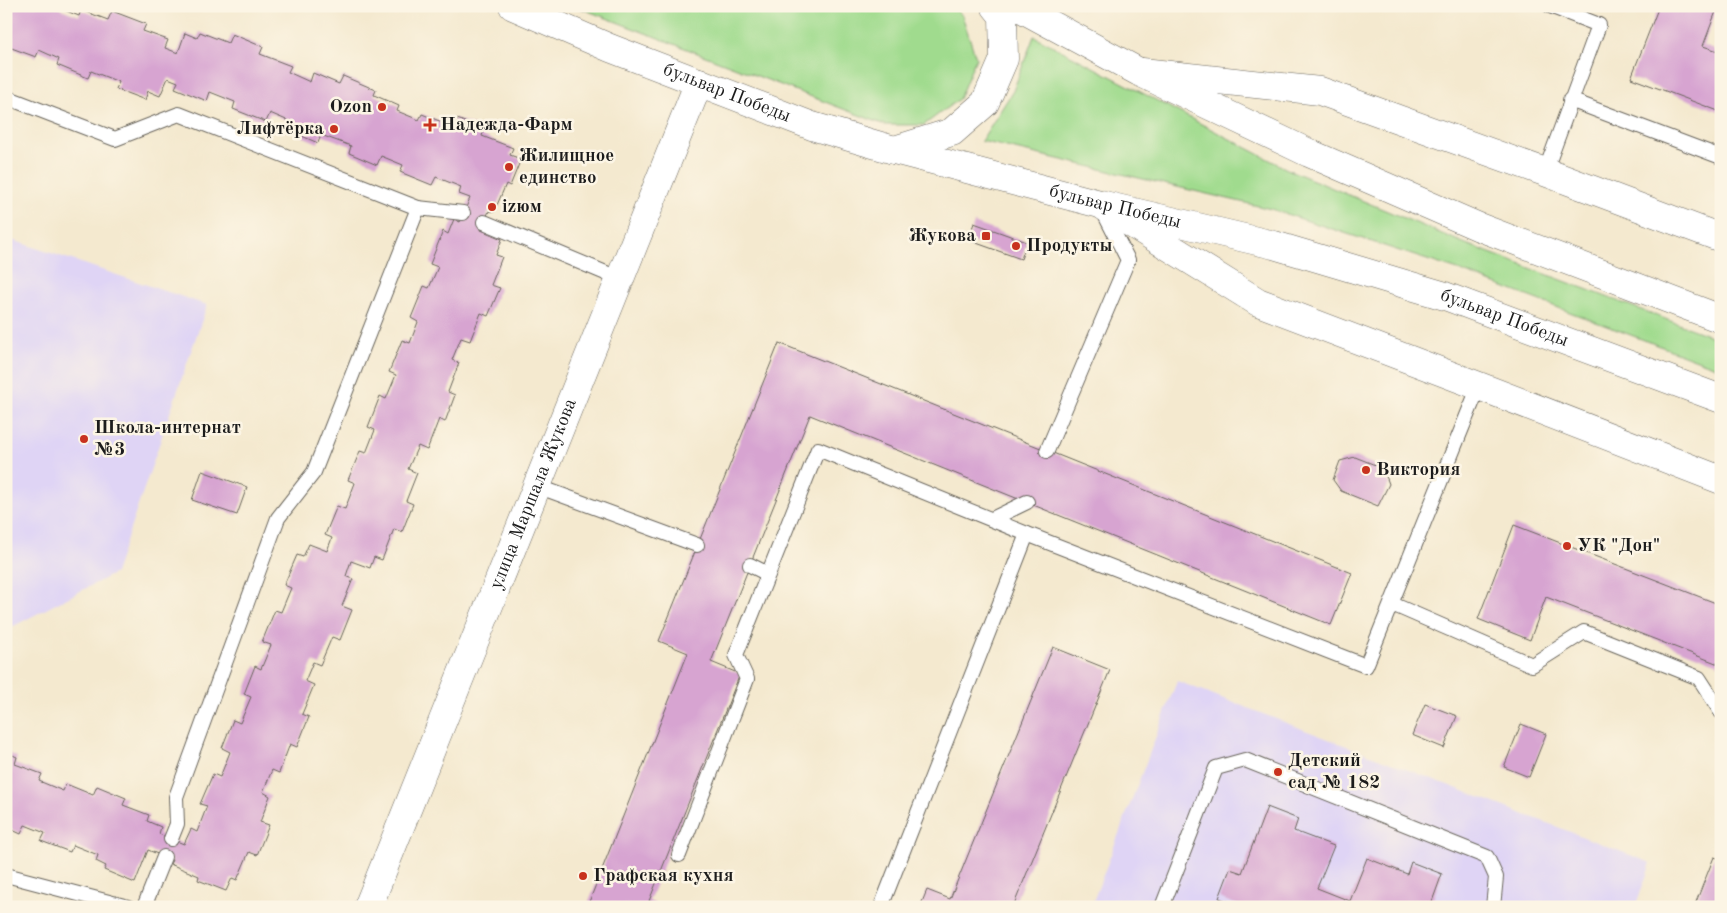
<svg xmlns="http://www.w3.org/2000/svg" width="1727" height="913" viewBox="0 0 1727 913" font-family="'Old Standard TT',serif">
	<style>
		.built { fill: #dfd4f5 }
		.green { fill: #a0db8e; stroke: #5e7c55 }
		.building { fill: #d7a4d1 }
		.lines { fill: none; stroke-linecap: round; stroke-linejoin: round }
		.lane-casing { stroke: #68645b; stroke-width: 16 }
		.street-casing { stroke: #68645b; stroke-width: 29 }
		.secondary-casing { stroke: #68645b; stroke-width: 29 }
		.primary-casing { stroke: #68645b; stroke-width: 29 }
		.lane { stroke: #fff; stroke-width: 14 }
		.street { stroke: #fff; stroke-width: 28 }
		.secondary { stroke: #fff; stroke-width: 28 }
		.primary { stroke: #fff; stroke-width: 28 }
		.poi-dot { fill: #c8321e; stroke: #fcf5e5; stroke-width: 2 }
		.labels { text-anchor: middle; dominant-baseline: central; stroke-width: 5; stroke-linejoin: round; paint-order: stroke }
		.street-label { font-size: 19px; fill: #1c1c1c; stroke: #fcf5e5 }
		.poi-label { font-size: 19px; font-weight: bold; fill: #1c1c1c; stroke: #fcf5e5; text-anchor: start }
	</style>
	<rect width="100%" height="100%" fill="#fcf5e5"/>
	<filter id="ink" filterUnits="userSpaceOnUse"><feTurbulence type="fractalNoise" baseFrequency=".02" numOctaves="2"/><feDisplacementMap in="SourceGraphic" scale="10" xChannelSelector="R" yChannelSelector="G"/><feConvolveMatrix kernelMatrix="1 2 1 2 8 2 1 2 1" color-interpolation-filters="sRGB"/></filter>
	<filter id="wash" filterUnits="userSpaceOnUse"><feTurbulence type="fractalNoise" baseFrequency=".0096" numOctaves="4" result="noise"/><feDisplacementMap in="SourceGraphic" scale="20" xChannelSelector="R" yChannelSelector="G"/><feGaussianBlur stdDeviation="1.12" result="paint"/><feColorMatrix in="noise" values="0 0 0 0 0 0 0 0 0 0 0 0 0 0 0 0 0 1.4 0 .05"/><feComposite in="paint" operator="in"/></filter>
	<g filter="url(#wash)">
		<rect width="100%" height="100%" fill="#f4e9cf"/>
		<g class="built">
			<polygon points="6,238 207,305 115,573 6,630"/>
			<polygon points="1177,681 1651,863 1635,907 1091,907"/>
		</g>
		<g class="green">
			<polygon points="575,6 952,6 962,15 976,58 959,99 924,125 885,125"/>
			<polygon points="1034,36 1287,169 1466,244 1721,340 1721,369 1458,270 1271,209 981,141 1013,91"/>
		</g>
		<g id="blocks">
			<g class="building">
				<polygon points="6,6 54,6 79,16 81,10 108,20 112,11 146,24 143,31 168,40 165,48 178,53 185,33 197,38 200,32 228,43 232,34 263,47 260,54 291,66 288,72 310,82 313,73 339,84 343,76 376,90 374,95 399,106 397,111 419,120 422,114 452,126 455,118 484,130 482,136 513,148 510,155 521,159 510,186 506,184 494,212 489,211 481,230 502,239 496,255 502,257 491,285 500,288 488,316 481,313 470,341 461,338 452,360 459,363 448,392 455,395 445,422 439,419 427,450 418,446 408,469 417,473 406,501 413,504 402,532 394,529 382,560 374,557 370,568 351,561 346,576 353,579 342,606 352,610 340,640 332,637 320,665 313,662 305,681 314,685 302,714 309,717 297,747 290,744 279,773 272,770 263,792 270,796 260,822 269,825 257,855 249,852 237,880 232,878 226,891 198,880 199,876 170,864 172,860 148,850 135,883 104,870 106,866 96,861 98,855 73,845 70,852 41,841 45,833 25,825 21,834 6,827 6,752 17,757 15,764 42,774 39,781 63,791 66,784 93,795 97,786 126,798 123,805 149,815 147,821 161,827 159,834 171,839 184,844 191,829 197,832 207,806 200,804 213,774 220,777 230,752 222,748 233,720 240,723 251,697 244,694 255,666 261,669 271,645 262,642 275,610 281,612 291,588 284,585 297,555 303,557 309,544 327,551 332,538 325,535 337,506 345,509 355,483 348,480 360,451 366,453 375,430 368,427 380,396 386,399 396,375 389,372 402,340 410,343 418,322 411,318 424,286 429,288 438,267 430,264 443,231 448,234 454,219 460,222 470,198 459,194 461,187 436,177 432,185 400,172 403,165 381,156 377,165 349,153 351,146 321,135 318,143 288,130 291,122 270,113 266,122 233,109 235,102 210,92 207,101 175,88 178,82 168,78 160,96 148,91 145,100 116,89 119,82 91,71 88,78 57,65 59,59 39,50 36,57 6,46 9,39 6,37"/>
				<polygon points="1659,6 1718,6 1703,46 1721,52 1721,112 1631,78"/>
				<polygon points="974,223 1027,242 1021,259 968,240"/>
				<polygon points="779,343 1352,573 1331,625 810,415 711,662 740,674 649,901 662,907 587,907 688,653 659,641"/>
				<polygon points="1355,457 1383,468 1389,484 1378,506 1341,491 1333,480 1340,461"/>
				<polygon points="202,471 247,487 237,515 192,500"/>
				<polygon points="1514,525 1721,605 1721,665 1546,597 1530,640 1478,619"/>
				<polygon points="1053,647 1110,670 1013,907 920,907 927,890 950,899"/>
				<polygon points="1425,704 1457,716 1444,748 1412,735"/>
				<polygon points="1521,724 1546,734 1529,777 1504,767"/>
				<polygon points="1267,807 1298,819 1294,831 1334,846 1317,888 1350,901 1367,858 1407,874 1411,862 1442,874 1430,907 1243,907 1219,898 1230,869 1242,873"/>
				<polygon points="1714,857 1721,859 1721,907 1694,907"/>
			</g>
		</g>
	</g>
	<g filter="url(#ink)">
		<use href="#blocks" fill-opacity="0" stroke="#68645b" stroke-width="1"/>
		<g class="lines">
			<g class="lane-casing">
				<g id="lane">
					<polyline points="6,97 115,139 179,114 418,208 463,213"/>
					<polyline points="1570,100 1721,157"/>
					<polyline points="1545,172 1599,25 1550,6"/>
					<polyline points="484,222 620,279"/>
					<polyline points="1047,451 1128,260 1103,211"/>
					<polyline points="537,486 697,545"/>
					<polyline points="992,519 1027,502"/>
					<polyline points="750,565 768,574"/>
					<polyline points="1392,604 1532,665 1584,632 1699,678 1721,712"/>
					<polyline points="171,839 177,824 176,797 278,518 314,472 418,208"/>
					<polyline points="679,855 747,679 736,655 818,449 1027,534 1366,666 1479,386"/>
					<polyline points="6,875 128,907"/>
					<polyline points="144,907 164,857"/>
					<polyline points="881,907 1027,534"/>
					<polyline points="1162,907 1216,768 1245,760 1487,857 1496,877 1493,907"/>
				</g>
			</g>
			<g class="street-casing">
				<g id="street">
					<polyline points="1142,72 1320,91 1545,172 1721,238"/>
					<polyline points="1105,207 1258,302 1479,386 1721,480"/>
				</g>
			</g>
			<g class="secondary-casing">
				<g id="secondary">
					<path id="s1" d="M368 907 699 82"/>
				</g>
			</g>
			<g class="primary-casing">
				<g id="primary">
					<path id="s2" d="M513 6 610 48 812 126 894 150 1100 204 1274 245 1445 296 1721 399"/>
					<polyline points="1017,6 1139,72 1309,153 1479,227 1721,319"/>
					<polyline points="894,150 952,132 985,103 1004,59 1003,16 995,6"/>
				</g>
			</g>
			<use href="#lane" class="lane"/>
			<use href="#street" class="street"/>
			<use href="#secondary" class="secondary"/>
			<use href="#primary" class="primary"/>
		</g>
	</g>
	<g class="poi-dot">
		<circle cx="382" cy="107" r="5"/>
		<path d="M427.5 117.5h5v5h5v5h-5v5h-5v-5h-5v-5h5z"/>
		<circle cx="334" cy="129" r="5"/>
		<circle cx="509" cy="167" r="5"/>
		<circle cx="492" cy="207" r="5"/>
		<rect x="981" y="231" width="10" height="10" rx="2.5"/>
		<circle cx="1016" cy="246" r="5"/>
		<circle cx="84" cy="439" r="5"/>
		<circle cx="1366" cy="470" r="5"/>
		<circle cx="1567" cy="546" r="5"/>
		<circle cx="1278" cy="772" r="5"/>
		<circle cx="583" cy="876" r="5"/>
	</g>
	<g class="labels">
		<g class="street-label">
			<text stroke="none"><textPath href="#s2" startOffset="231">бульвар Победы</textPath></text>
			<text stroke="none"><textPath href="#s2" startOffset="636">бульвар Победы</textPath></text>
			<text stroke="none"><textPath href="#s2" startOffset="1041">бульвар Победы</textPath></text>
			<text stroke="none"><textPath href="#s1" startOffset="445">улица Маршала Жукова</textPath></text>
		</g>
		<g class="poi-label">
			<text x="372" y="107" text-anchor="end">Ozon</text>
			<text x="440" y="125">Надежда-Фарм</text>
			<text x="324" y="129" text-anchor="end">Лифтёрка</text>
			<text x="519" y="156">Жилищное<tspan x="519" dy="22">единство</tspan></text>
			<text x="502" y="207">izюм</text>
			<text x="976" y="236" text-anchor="end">Жукова</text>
			<text x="1026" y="246">Продукты</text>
			<text x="94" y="428">Школа-интернат<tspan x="94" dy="22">№3</tspan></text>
			<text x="1376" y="470">Виктория</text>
			<text x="1577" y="546">УК "Дон"</text>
			<text x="1288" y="761">Детский<tspan x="1288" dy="22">сад № 182</tspan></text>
			<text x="593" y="876">Графская кухня</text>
		</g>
	</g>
	<rect width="1727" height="913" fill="none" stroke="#fcf5e5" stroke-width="25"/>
</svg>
